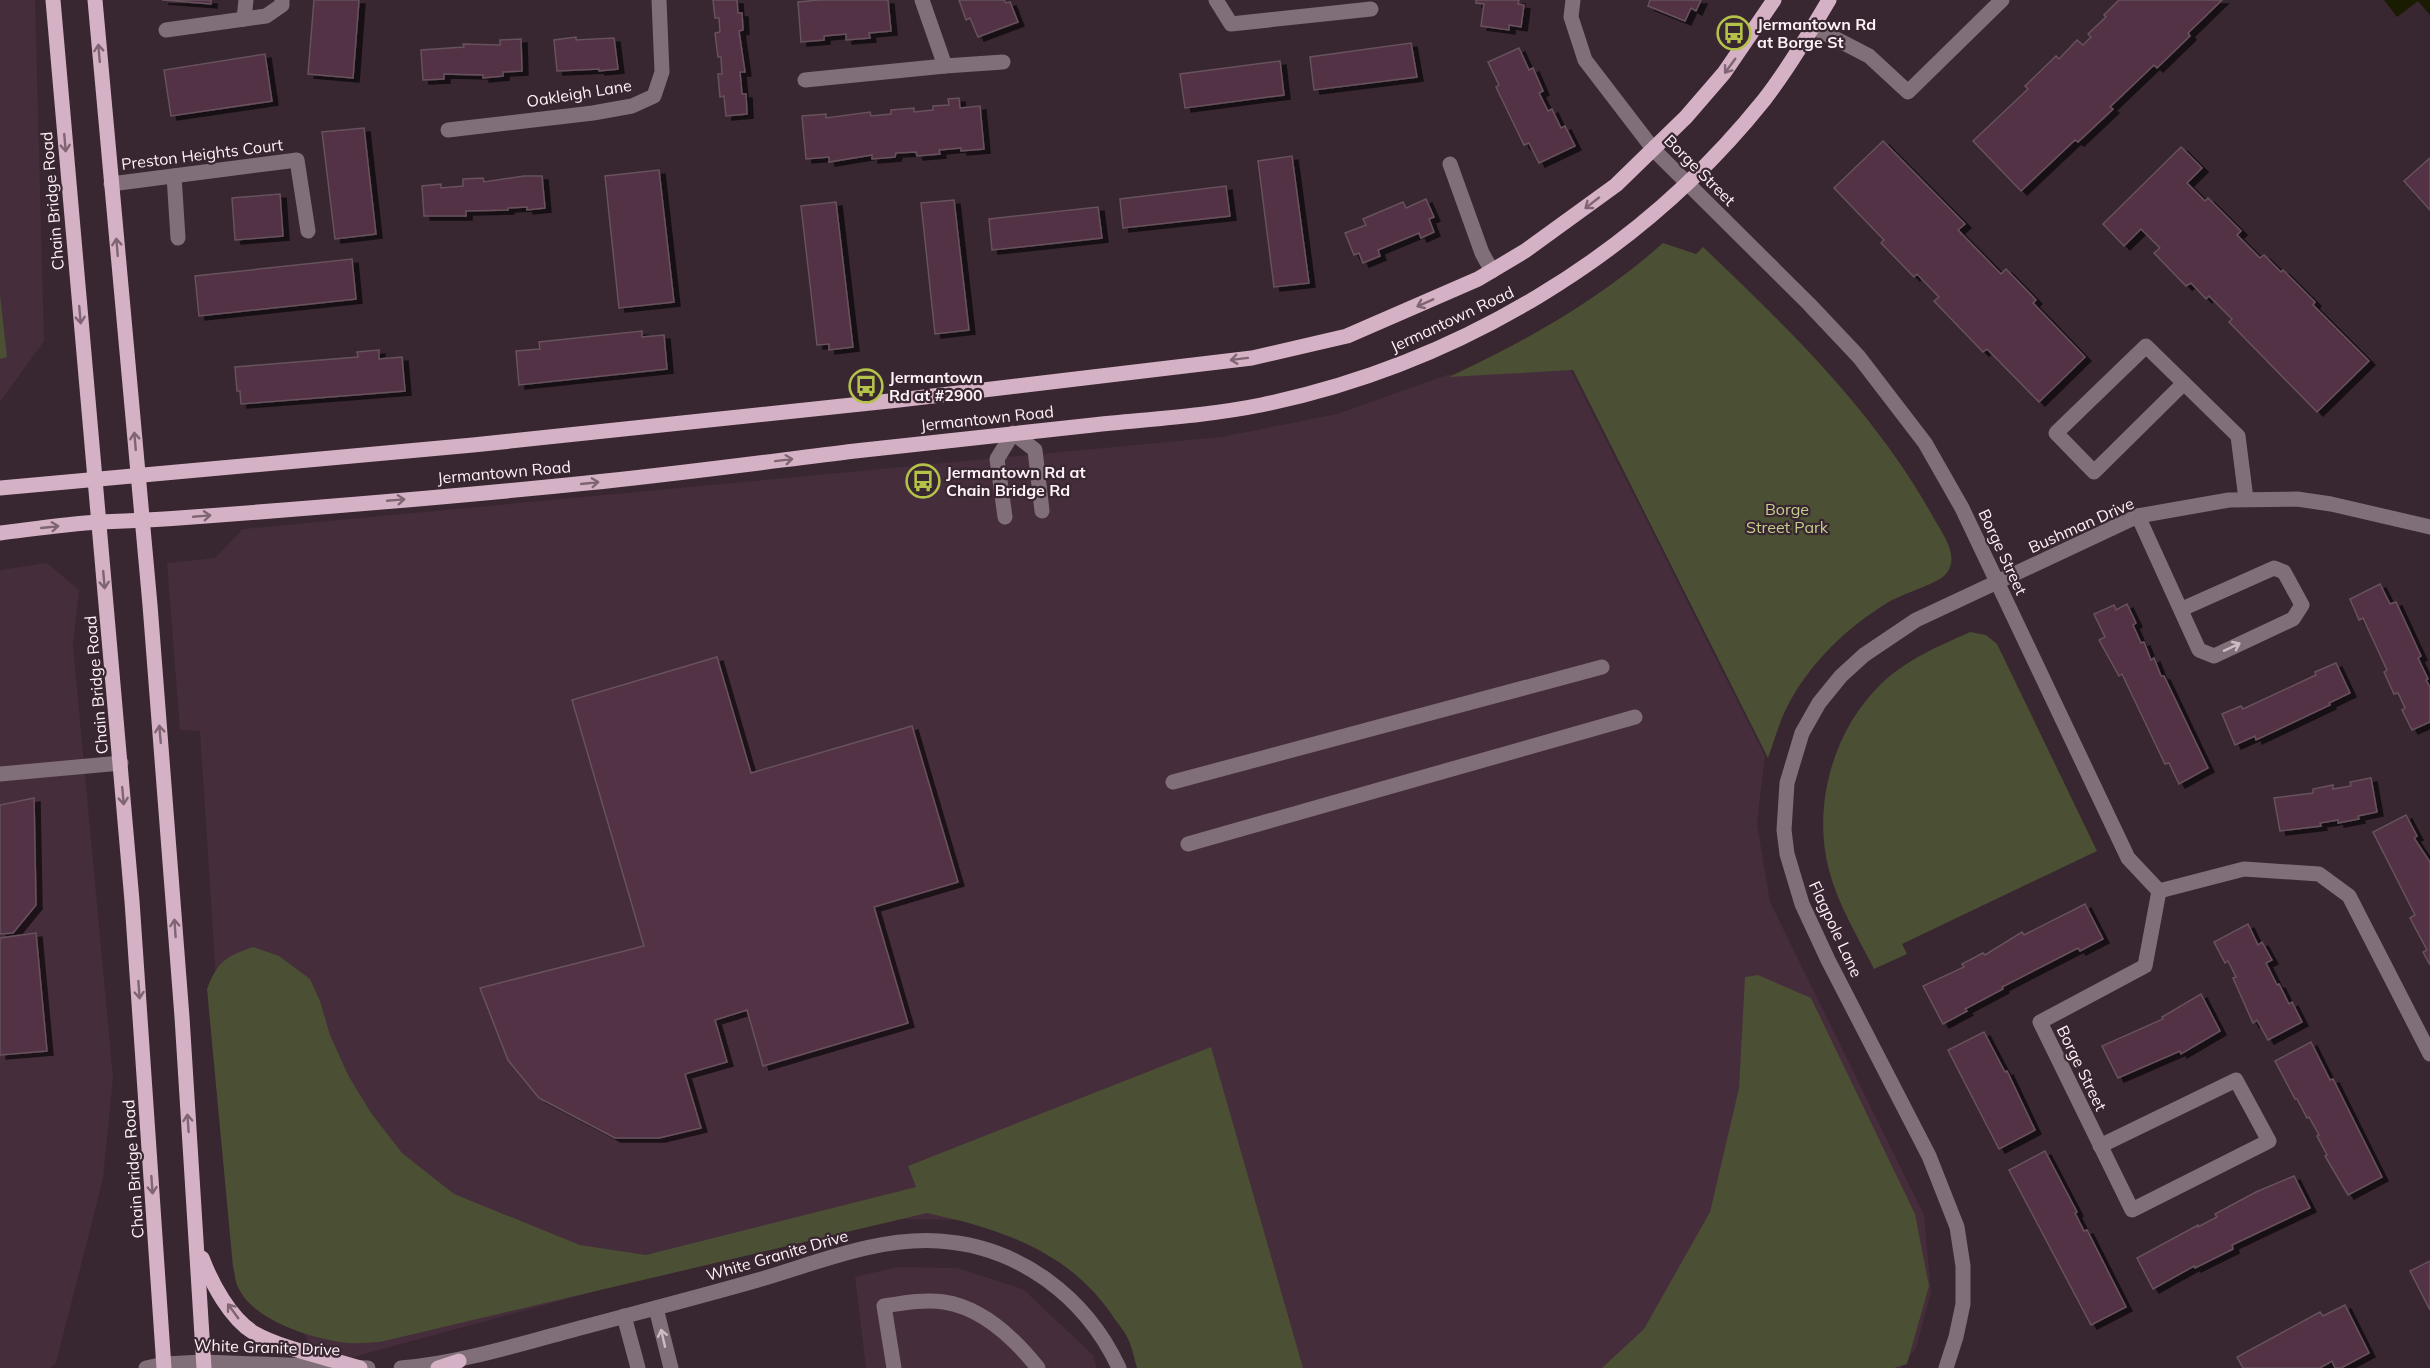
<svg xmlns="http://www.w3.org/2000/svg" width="2430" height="1368" viewBox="0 0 2430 1368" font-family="Mulish,sans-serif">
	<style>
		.built { fill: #452d3b }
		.green { fill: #4b4f34 }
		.water { fill: #1a1c02 }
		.building { fill: #523044; stroke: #67525d; stroke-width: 1.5; filter: url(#shadow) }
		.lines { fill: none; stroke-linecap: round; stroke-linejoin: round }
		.minor { stroke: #806f78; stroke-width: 15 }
		.major { stroke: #d5b1c5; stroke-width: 15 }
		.oneway { stroke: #7f6573 }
		.oneway2 { stroke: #ccbdc4 }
		.labels { text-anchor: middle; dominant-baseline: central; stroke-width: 4.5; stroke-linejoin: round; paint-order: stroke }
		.poi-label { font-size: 16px; font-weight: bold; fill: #fef1f7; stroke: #382630; text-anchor: start }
		.street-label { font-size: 16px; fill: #fef1f7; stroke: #382630 }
		.park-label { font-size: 16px; fill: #c6cf8e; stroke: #382630 }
	</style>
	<defs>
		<filter id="shadow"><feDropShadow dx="6" dy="4" stdDeviation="0" flood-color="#0009"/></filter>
	</defs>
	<rect width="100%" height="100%" fill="#382630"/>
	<g class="built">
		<polygon points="0,0 35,0 44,341 0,402"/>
		<polygon points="1570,368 1765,756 1757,824 1770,902 1924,1215 1931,1292 1916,1348 1901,1368 1154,1368 1131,1323 1069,1260 981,1220 863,1219 320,1366 229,1182 200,731 180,730 167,563 215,558 243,529 1221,437 1337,414 1447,375"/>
		<polygon points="47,563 79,590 73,645 113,1077 103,1179 56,1363 50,1368 0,1368 0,570"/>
		<polygon points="897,1267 957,1268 1023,1289 1093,1355 1097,1368 866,1368 855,1277"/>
	</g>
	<g class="green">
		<path d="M1663 243 1696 254 1703 247C1788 328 1874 411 1932 515 1941 532 1963 558 1944 576 1935 584 1900 595 1887 603 1846 628 1809 664 1787 707 1779 723 1774 741 1768 758L1573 370 1449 377C1526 341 1599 300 1663 243Z"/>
		<polygon points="0,295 7,357 0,359"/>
		<path d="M1970 632 1986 635 1997 644 2097 851 1902 944 1907 954 1874 969C1858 937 1838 905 1829 870 1812 806 1833 731 1880 685 1905 660 1939 646 1970 632Z"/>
		<path d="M253 947 279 956 310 979 320 1001 330 1035 348 1075 371 1113 402 1153 454 1194 580 1245 646 1255 916 1187 908 1166 1211 1047 1303 1368H1137C1134 1359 1133 1350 1129 1341 1126 1333 1119 1325 1114 1318 1070 1251 1001 1229 927 1213L380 1342C370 1342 358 1344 348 1343 315 1340 254 1321 239 1289 235 1283 235 1274 233 1267L207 989C218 961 225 957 253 947Z"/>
		<polygon points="1758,975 1811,998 1915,1214 1929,1286 1907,1364 1894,1368 1602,1368 1644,1329 1710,1212 1739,1088 1745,977"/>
	</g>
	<polygon class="water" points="2384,0 2430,0 2430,15 2418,1 2397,17"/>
	<g class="building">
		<polygon points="162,0 211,0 211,4"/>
		<polygon points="314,0 359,0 353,78 308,74"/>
		<polygon points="713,0 737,0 738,13 742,13 743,30 739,31 745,72 740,72 742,94 746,94 747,114 726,116 724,96 720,97 718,74 722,74 721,57 718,57 715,33 720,32 719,18 715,18"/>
		<polygon points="888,0 891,31 869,33 870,38 846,40 846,34 824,36 824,40 801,42 798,2 819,0"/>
		<polygon points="959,0 1004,0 1006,3 1010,2 1018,22 978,37 970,18 966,20"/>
		<polygon points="1476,0 1519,0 1518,4 1524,5 1521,27 1509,25 1509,30 1481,26 1484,4 1476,3"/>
		<polygon points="1650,0 1701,0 1696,11 1691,8 1685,21 1648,6"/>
		<polygon points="2119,0 2222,0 2188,33 2190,36 2157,68 2154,65 2110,107 2113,109 2078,142 2075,140 2021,191 1973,141 2028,89 2025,86 2056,56 2059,59 2077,40 2083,45 2091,37 2088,34 2106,17 2104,15"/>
		<polygon points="576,37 576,40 614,38 618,69 599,71 599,69 557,71 554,40"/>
		<polygon points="521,39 522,71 503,72 503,76 483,78 483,75 444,74 444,79 423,80 421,50 464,47 463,44 500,45 500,40"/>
		<polygon points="1411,43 1417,77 1314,90 1310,57"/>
		<polygon points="1519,48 1529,70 1533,68 1543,91 1539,93 1548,111 1552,109 1561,128 1565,126 1575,146 1539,163 1529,143 1524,145 1496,87 1499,85 1488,62"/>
		<polygon points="265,54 272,101 171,116 164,70"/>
		<polygon points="1280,61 1284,95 1185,108 1180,74"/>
		<polygon points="959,98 960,108 980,106 984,149 961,151 961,148 939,150 940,154 917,156 916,152 896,153 895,157 872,159 872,155 829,162 829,157 806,159 802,116 826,114 826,118 870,112 871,116 891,114 891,110 914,108 914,112 933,110 933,106 949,105 948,99"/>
		<polygon points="364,128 376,234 335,239 322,132"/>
		<polygon points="1883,141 1965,224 1958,230 2001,274 2006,269 2036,300 2033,303 2085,357 2039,402 1987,349 1983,352 1934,301 1939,297 1917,274 1914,277 1881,243 1884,240 1834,188"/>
		<polygon points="2181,147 2202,168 2187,183 2205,201 2208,198 2241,231 2237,235 2260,258 2264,255 2281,272 2283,270 2315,302 2313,305 2369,361 2317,412 2229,322 2232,319 2209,296 2206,299 2191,283 2186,286 2154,253 2160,248 2141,229 2124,246 2103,224"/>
		<polygon points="1292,156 1309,283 1274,287 1258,161"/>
		<polygon points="2430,158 2430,210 2404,181"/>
		<polygon points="659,170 674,302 619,308 605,176"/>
		<polygon points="524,176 542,176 545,208 527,210 527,207 508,208 508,210 466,211 466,216 424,216 422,186 441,184 441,188 463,186 463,179 483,178 484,182"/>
		<polygon points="1226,186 1230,216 1123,228 1120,199"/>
		<polygon points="280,194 283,236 235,240 232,198"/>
		<polygon points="1426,199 1434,217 1429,219 1434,232 1421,238 1419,233 1378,250 1380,256 1363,263 1359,253 1354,255 1345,233 1366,225 1363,219 1403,202 1406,208"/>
		<polygon points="954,200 969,330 935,334 921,203"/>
		<polygon points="836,202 853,347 829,350 829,344 817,345 801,206"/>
		<polygon points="1098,207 1102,238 992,250 989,219"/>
		<polygon points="352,259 356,299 199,316 195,276"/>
		<polygon points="642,331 642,337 664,335 667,369 519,385 516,351 540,349 539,342"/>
		<polygon points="379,350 379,359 402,357 405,391 241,404 240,391 237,391 235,367 358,357 357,352"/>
		<polygon points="2380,584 2390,604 2396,602 2421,656 2418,658 2428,679 2426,680 2430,687 2430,722 2412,730 2402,710 2405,708 2398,693 2394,694 2384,672 2387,670 2363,618 2359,620 2350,599"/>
		<polygon points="2127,604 2136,623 2133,625 2141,643 2144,642 2151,660 2154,658 2161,676 2164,676 2208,768 2179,784 2169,763 2165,764 2122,674 2119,676 2099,640 2105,637 2094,614 2114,605 2116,610"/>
		<polygon points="717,657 751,773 912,726 958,882 874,907 908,1023 763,1066 747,1010 715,1020 727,1062 685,1074 701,1128 659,1138 615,1138 539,1098 508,1060 480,988 644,946 572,700"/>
		<polygon points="2336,663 2350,693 2329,703 2330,705 2256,740 2255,736 2235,745 2222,714 2241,706 2243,709 2316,675 2315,672"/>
		<polygon points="2371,778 2377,812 2358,816 2359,819 2338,823 2338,820 2320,823 2321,826 2280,831 2274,798 2313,793 2313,789 2333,785 2333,789 2351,786 2350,782"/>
		<polygon points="34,798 36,905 13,933 0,934 0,805"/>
		<polygon points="2406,815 2417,836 2414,838 2430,862 2430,965 2423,952 2427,950 2410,918 2415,915 2373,832"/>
		<polygon points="2085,904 2103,939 2080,951 2078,948 2002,987 2003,989 1965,1009 1967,1011 1943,1024 1923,986 1964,967 1962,964 1983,953 1985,955 2022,932 2024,935"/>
		<polygon points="2248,924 2258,945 2262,942 2272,960 2266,963 2277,985 2279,984 2289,1004 2292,1002 2302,1022 2268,1040 2257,1020 2253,1023 2233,978 2236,977 2228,961 2225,963 2214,942"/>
		<polygon points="36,933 47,1051 0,1055 0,938"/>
		<polygon points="2201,994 2220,1031 2181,1054 2180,1051 2118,1078 2102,1046 2163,1019 2162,1017"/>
		<polygon points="1984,1032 2005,1072 2007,1071 2035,1130 1999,1149 1948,1050"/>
		<polygon points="2311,1042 2330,1080 2333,1079 2382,1177 2348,1195 2325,1156 2327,1155 2317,1136 2319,1135 2309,1117 2307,1118 2297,1099 2295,1099 2275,1061"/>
		<polygon points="2045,1151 2077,1212 2075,1213 2084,1231 2087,1230 2126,1307 2091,1325 2009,1170"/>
		<polygon points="2294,1176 2310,1208 2232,1245 2233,1249 2195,1268 2194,1266 2153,1289 2137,1258 2198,1225 2198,1227 2217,1217 2215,1214 2256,1192"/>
		<polygon points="2430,1261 2430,1310 2410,1271"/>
		<polygon points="2345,1305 2369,1353 2341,1368 2335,1368 2332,1361 2320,1368 2243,1368 2237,1357 2320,1312 2323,1316"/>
	</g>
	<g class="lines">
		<g class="minor">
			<polyline points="922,0 945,66"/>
			<polyline points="1216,0 1231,24 1371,9"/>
			<polyline points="1573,0 1571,17 1585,60 1654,150 1809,304 1859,357 1925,443 1962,508 2128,858 2159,891"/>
			<polyline points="244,19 246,0"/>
			<polyline points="1813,27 1869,56 1908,92 2002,0"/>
			<polyline points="166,30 266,16 282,5 282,0"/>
			<polyline points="805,80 945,66 1003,62"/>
			<polyline points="448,130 593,113 632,106 654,96 662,72 659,0"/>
			<polyline points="1450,164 1482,253 1492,271"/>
			<polyline points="174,176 178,238"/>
			<polyline points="111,184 297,160 308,231"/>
			<polyline points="2184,383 2094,472 2056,433 2146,346 2238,436 2246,499"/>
			<polyline points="2138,516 2199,650 2214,656 2293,619 2302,605 2284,572 2274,568 2182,609"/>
			<polyline points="1005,517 997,459 1013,433 1035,450 1042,511"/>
			<polyline points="0,774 121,763"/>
			<polyline points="1173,782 1602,667"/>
			<polyline points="1188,844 1635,717"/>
			<polyline points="2159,891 2244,869 2319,874 2349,896 2430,1054"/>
			<polyline points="2100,1146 2236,1080 2269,1141 2132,1210 2040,1022 2145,966 2159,891"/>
			<polyline points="656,1308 671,1368"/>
			<polyline points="624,1316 638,1368"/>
			<polyline points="146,1368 164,1364 203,1362 368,1368"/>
			<path d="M401 1368C458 1363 513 1346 569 1331 632 1314 695 1298 758 1280 817 1263 877 1237 939 1241 1019 1246 1086 1297 1119 1368"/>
			<path d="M894 1368 884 1306C903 1303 924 1299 944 1302 983 1308 1015 1339 1038 1368"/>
			<polyline points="1946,1368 1956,1337 1963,1304 1963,1266 1957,1227 1929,1156 1828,960 1802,904 1787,854 1784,830 1787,783 1802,733 1819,703 1841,676 1864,655 1916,620 2138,516 2229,500 2297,499 2331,504 2430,527"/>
		</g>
		<g class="major">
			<polyline points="53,0 132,901 164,1368"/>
			<polyline points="95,0 150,605 182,1017 204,1368"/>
			<polyline points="0,488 473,445 899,400 1252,358 1347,336 1478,279 1525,251 1616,185 1686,117 1724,73 1774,0"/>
			<path d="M0 533C33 529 66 524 99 522 126 521 153 520 179 518 315 508 451 497 587 483 676 474 765 462 855 451 934 442 1013 433 1093 425 1149 419 1206 416 1261 405 1456 365 1639 256 1764 100 1788 69 1809 34 1829 0"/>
			<path d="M202 1258C212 1284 230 1318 254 1333 282 1349 329 1358 360 1368"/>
			<polyline points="438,1368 459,1361"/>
		</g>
	</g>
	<defs><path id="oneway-shaft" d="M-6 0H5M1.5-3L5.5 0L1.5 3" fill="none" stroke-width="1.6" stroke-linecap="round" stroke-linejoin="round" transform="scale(1.5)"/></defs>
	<g class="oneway">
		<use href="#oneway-shaft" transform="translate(99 53) rotate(-95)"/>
		<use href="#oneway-shaft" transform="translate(1730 66) rotate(126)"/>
		<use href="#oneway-shaft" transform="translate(65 143) rotate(85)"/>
		<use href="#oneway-shaft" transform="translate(1592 203) rotate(142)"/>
		<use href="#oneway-shaft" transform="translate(117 247) rotate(-95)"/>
		<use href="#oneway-shaft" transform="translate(1425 303) rotate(156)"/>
		<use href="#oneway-shaft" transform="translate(80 315) rotate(85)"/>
		<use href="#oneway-shaft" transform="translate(1239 359) rotate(173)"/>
		<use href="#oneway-shaft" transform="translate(135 441) rotate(-95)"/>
		<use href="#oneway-shaft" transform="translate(784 460) rotate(-7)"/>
		<use href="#oneway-shaft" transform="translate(590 483) rotate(-6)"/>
		<use href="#oneway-shaft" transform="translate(396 500) rotate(-5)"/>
		<use href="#oneway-shaft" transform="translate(202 516) rotate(-5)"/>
		<use href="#oneway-shaft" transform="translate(50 527) rotate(-6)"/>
		<use href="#oneway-shaft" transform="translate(104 580) rotate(85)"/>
		<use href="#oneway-shaft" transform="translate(160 734) rotate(-95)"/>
		<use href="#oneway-shaft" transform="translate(123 796) rotate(85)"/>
		<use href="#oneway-shaft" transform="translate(175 928) rotate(-94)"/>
		<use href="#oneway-shaft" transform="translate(139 990) rotate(86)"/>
		<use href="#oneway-shaft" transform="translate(188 1123) rotate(-94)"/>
		<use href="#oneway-shaft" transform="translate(152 1185) rotate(86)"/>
		<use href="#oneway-shaft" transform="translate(233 1311) rotate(-126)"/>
	</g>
	<g class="oneway2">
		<use href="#oneway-shaft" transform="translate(2232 647) rotate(-25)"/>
		<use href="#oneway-shaft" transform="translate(663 1338) rotate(-103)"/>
	</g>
	<defs>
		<g id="bus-ring" transform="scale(1.725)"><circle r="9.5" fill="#382630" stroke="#b5c249" stroke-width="1.5"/><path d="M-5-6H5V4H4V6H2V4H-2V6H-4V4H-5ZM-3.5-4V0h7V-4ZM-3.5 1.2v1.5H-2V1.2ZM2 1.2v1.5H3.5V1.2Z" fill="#b5c249"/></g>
	</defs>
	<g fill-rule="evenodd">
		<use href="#bus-ring" x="1734" y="33"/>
		<use href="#bus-ring" x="866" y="386"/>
		<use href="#bus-ring" x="923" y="481"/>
	</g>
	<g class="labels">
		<g class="poi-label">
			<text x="1757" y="24">Jermantown Rd<tspan x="1757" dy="18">at Borge St</tspan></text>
			<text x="889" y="377">Jermantown<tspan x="889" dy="18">Rd at #2900</tspan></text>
			<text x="946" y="472">Jermantown Rd at<tspan x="946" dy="18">Chain Bridge Rd</tspan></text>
		</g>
		<g class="street-label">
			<text transform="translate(579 93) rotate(-9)">Oakleigh Lane</text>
			<text transform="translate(202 154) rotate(-7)">Preston Heights Court</text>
			<text transform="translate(1700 170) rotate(45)">Borge Street</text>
			<text transform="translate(52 201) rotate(-95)">Chain Bridge Road</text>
			<text transform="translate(1452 319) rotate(-25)">Jermantown Road</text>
			<text transform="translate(987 418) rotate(-6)">Jermantown Road</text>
			<text transform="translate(504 472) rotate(-5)">Jermantown Road</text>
			<text transform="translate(2081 525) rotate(-24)">Bushman Drive</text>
			<text transform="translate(2003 552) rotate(65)">Borge Street</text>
			<text transform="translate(96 685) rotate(-95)">Chain Bridge Road</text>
			<text transform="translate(1836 929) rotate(65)">Flagpole Lane</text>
			<text transform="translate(2082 1068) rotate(64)">Borge Street</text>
			<text transform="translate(133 1169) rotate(-94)">Chain Bridge Road</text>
			<text transform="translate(777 1255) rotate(-16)">White Granite Drive</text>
			<text transform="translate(267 1347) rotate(2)">White Granite Drive</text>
		</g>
		<g class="park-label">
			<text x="1787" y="509">Borge<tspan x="1787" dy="18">Street Park</tspan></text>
		</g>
	</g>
</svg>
